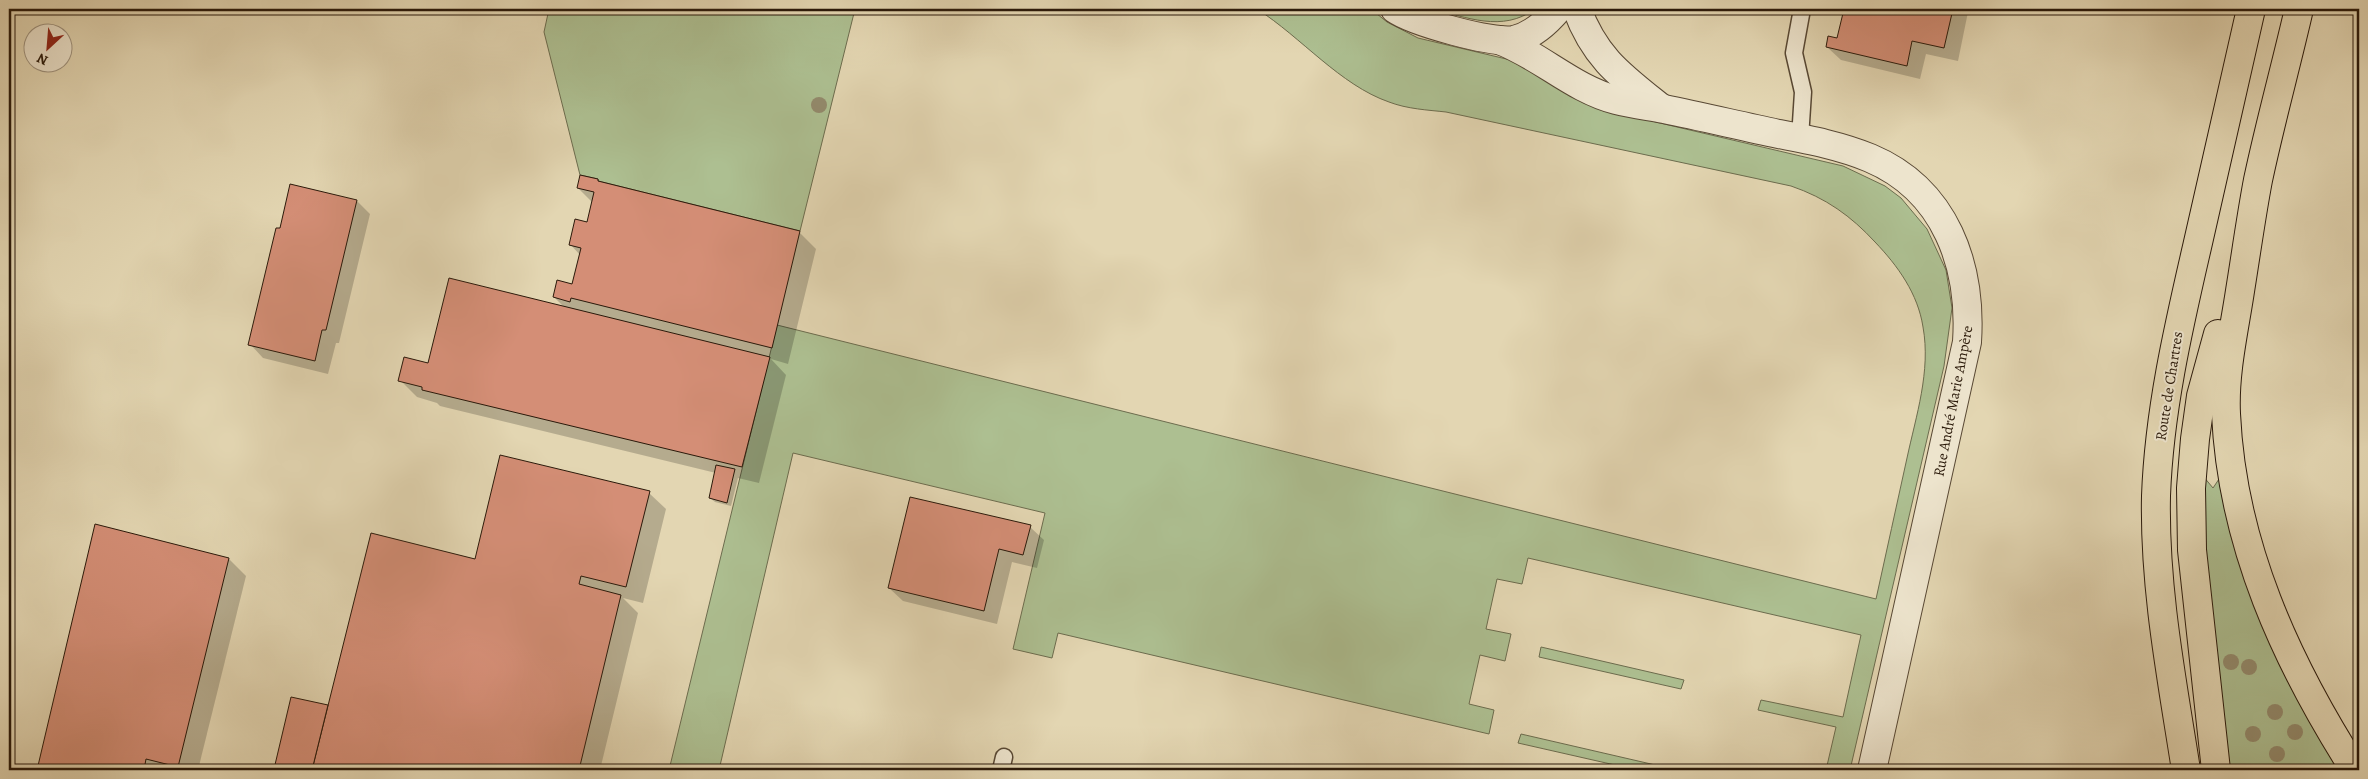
<svg xmlns="http://www.w3.org/2000/svg" width="2368" height="779" viewBox="0 0 2368 779" font-family="Alegreya,serif">
	<style>
		.green { fill: #adbf91; stroke: #6c6c4e }
		.shadow { fill: #0003 }
		.building { fill: #d48e76; stroke: #2a190a }
		.lines { fill: none; stroke-linecap: round; stroke-linejoin: round }
		.lane-casing { stroke: #584834; stroke-width: 19 }
		.street-casing { stroke: #584834; stroke-width: 30 }
		.primary-casing { stroke: #2a190a; stroke-width: 30 }
		.lane { stroke: #ede4cd; stroke-width: 16 }
		.street { stroke: #ede4cd; stroke-width: 28 }
		.primary { stroke: #e3d6b2; stroke-width: 28 }
		.tree { fill: #938a6c }
		.labels { text-anchor: middle; dominant-baseline: central; stroke-width: 4; stroke-linejoin: round; paint-order: stroke }
		.street-label { font-size: 15px; fill: #2a190a; stroke: #ede4cd }
	</style>
	<rect width="100%" height="100%" fill="#e3d6b2"/>
	<filter id="stains"><feTurbulence type="fractalNoise" baseFrequency=".004" numOctaves="4"/><feColorMatrix values="0 0 0 0 .2 0 0 0 0 .09 0 0 0 0 .02 0 0 0 .5 -.17"/></filter>
	<radialGradient id="worn" r=".72"><stop offset=".6" stop-color="#630" stop-opacity="0"/><stop offset="1" stop-color="#630" stop-opacity=".3"/></radialGradient>
	<g class="green">
		<polygon points="549,9 855,9 800,231 598,181 598,179 580,175 544,32"/>
		<path d="M1257 9H1371L1387 22 1418 38 1519 62 1609 111 1843 166 1885 186 1901 198 1927 229 1946 270 1952 308 1944 366 1850 770H1826L1836 727 1758 710 1761 700 1843 717 1861 635 1528 558 1522 584 1497 579 1486 629 1511 634 1505 661 1480 655 1469 704 1494 710 1489 734 1058 633 1052 658 1013 649 1045 513 793 453 719 770H669L777 325 1876 599C1886 552 1897 505 1907 458 1916 416 1931 371 1923 327 1918 294 1898 266 1875 242 1851 216 1826 198 1791 186L1446 112C1428 110 1407 109 1389 102 1340 85 1301 37 1257 9Z"/>
		<path d="M1431 9H1535C1502 33 1467 17 1431 9Z"/>
		<polygon points="2203,476 2213,488 2221,476 2344,770 2228,770 2207,595"/>
		<polygon points="1541,647 1684,680 1681,689 1539,657"/>
		<polygon points="1521,734 1651,764 1663,767 1662,770 1637,770 1518,743"/>
	</g>
	<g class="shadow">
		<polygon points="1842,9 1965,9 1968,12 1958,61 1926,54 1920,79 1841,60 1827,47 1838,40 1844,11"/>
		<polygon points="598,180 601,184 799,232 816,249 788,364 771,359 786,375 759,483 738,478 731,506 715,502 710,498 716,473 440,406 437,403 417,397 400,380 429,364 565,308 554,297 573,285 580,255 570,244 588,224 593,203 578,188"/>
		<polygon points="357,201 370,214 339,343 336,343 328,374 263,358 250,344 281,230"/>
		<polygon points="649,493 666,509 643,603 623,598 638,613 600,770 277,770 275,768 292,698 328,707 476,561"/>
		<polygon points="96,526 229,559 246,576 198,770 38,770"/>
		<polygon points="1030,527 1044,540 1037,568 1012,562 997,624 903,601 889,588"/>
	</g>
	<g class="building">
		<polygon points="1844,9 1953,9 1944,48 1912,41 1907,66 1826,47 1828,36 1837,38"/>
		<polygon points="580,175 598,179 598,181 800,231 772,348 571,298 570,302 553,297 557,280 572,284 581,248 569,245 575,219 587,222 594,192 577,188"/>
		<polygon points="290,184 357,200 326,330 322,330 315,361 248,345 276,228 280,228"/>
		<polygon points="449,278 770,357 742,467 422,390 422,387 398,381 404,357 428,363"/>
		<polygon points="500,455 650,491 626,587 581,576 579,584 621,595 579,770 312,770 371,533 475,559"/>
		<polygon points="716,465 735,469 727,503 709,498"/>
		<polygon points="910,497 1031,525 1023,555 999,549 984,611 888,588"/>
		<polygon points="95,524 229,558 178,767 146,759 144,770 37,770"/>
		<polygon points="291,697 328,705 312,770 274,769"/>
	</g>
	<g class="lines">
		<g class="lane-casing">
			<g id="lane">
				<polyline points="1800,138 1803,92 1794,53 1802,9"/>
				<polyline points="1001,770 1004,757"/>
			</g>
		</g>
		<g class="street-casing">
			<g id="street">
				<path d="M1395 9C1414 22 1493 44 1514 40 1531 36 1547 22 1558 9"/>
				<path d="M1577 9C1595 58 1621 76 1661 108"/>
				<path d="M1499 40C1540 55 1573 89 1616 100 1632 104 1648 106 1664 109 1703 117 1741 126 1779 134 1810 140 1841 146 1870 158 1946 190 1972 266 1967 342L1872 770"/>
			</g>
		</g>
		<g class="primary-casing">
			<g id="primary">
				<path d="M2299 9C2286 66 2270 123 2258 180 2251 217 2246 254 2240 291 2234 331 2224 373 2226 414 2232 544 2286 662 2355 770"/>
				<path d="M2186 770C2172 680 2154 588 2156 496 2159 412 2178 329 2197 247 2215 168 2233 88 2251 9"/>
				<polyline points="2216,770 2192,550 2191,488 2195,439 2201,396 2218,334"/>
			</g>
		</g>
		<use href="#lane" class="lane"/>
		<use href="#street" class="street"/>
		<use href="#primary" class="primary"/>
	</g>
	<g class="tree">
		<circle cx="819" cy="105" r="8"/>
		<circle cx="2231" cy="662" r="8"/>
		<circle cx="2249" cy="667" r="8"/>
		<circle cx="2275" cy="712" r="8"/>
		<circle cx="2295" cy="732" r="8"/>
		<circle cx="2253" cy="734" r="8"/>
		<circle cx="2277" cy="754" r="8"/>
	</g>
	<g class="labels">
		<g class="street-label">
			<text transform="translate(2169 386) rotate(-81)">Route de Chartres</text>
			<text transform="translate(1953 401) rotate(-79)">Rue André Marie Ampère</text>
		</g>
	</g>
	<rect width="2368" height="779" fill="none" stroke="#e3d6b2" stroke-width="30"/>
	<rect x="10" y="10" width="2348" height="759" fill="none" stroke="#2a190a" stroke-width="2.5"/>
	<rect x="15" y="15" width="2338" height="749" fill="none" stroke="#2a190a"/>
	<g transform="translate(48 48) rotate(206)"><circle r="24" fill="#ede4cd" stroke="#9f937f"/>
	<path d="M0-4L9 19L0 12L-9 19Z" fill="#8f2418"/>
	<text y="-8" font-size="14" font-weight="bold" text-anchor="middle" fill="#2a190a">N</text>
	</g>
	<rect width="100%" height="100%" filter="url(#stains)"/>
	<rect width="100%" height="100%" fill="url(#worn)"/>
</svg>
